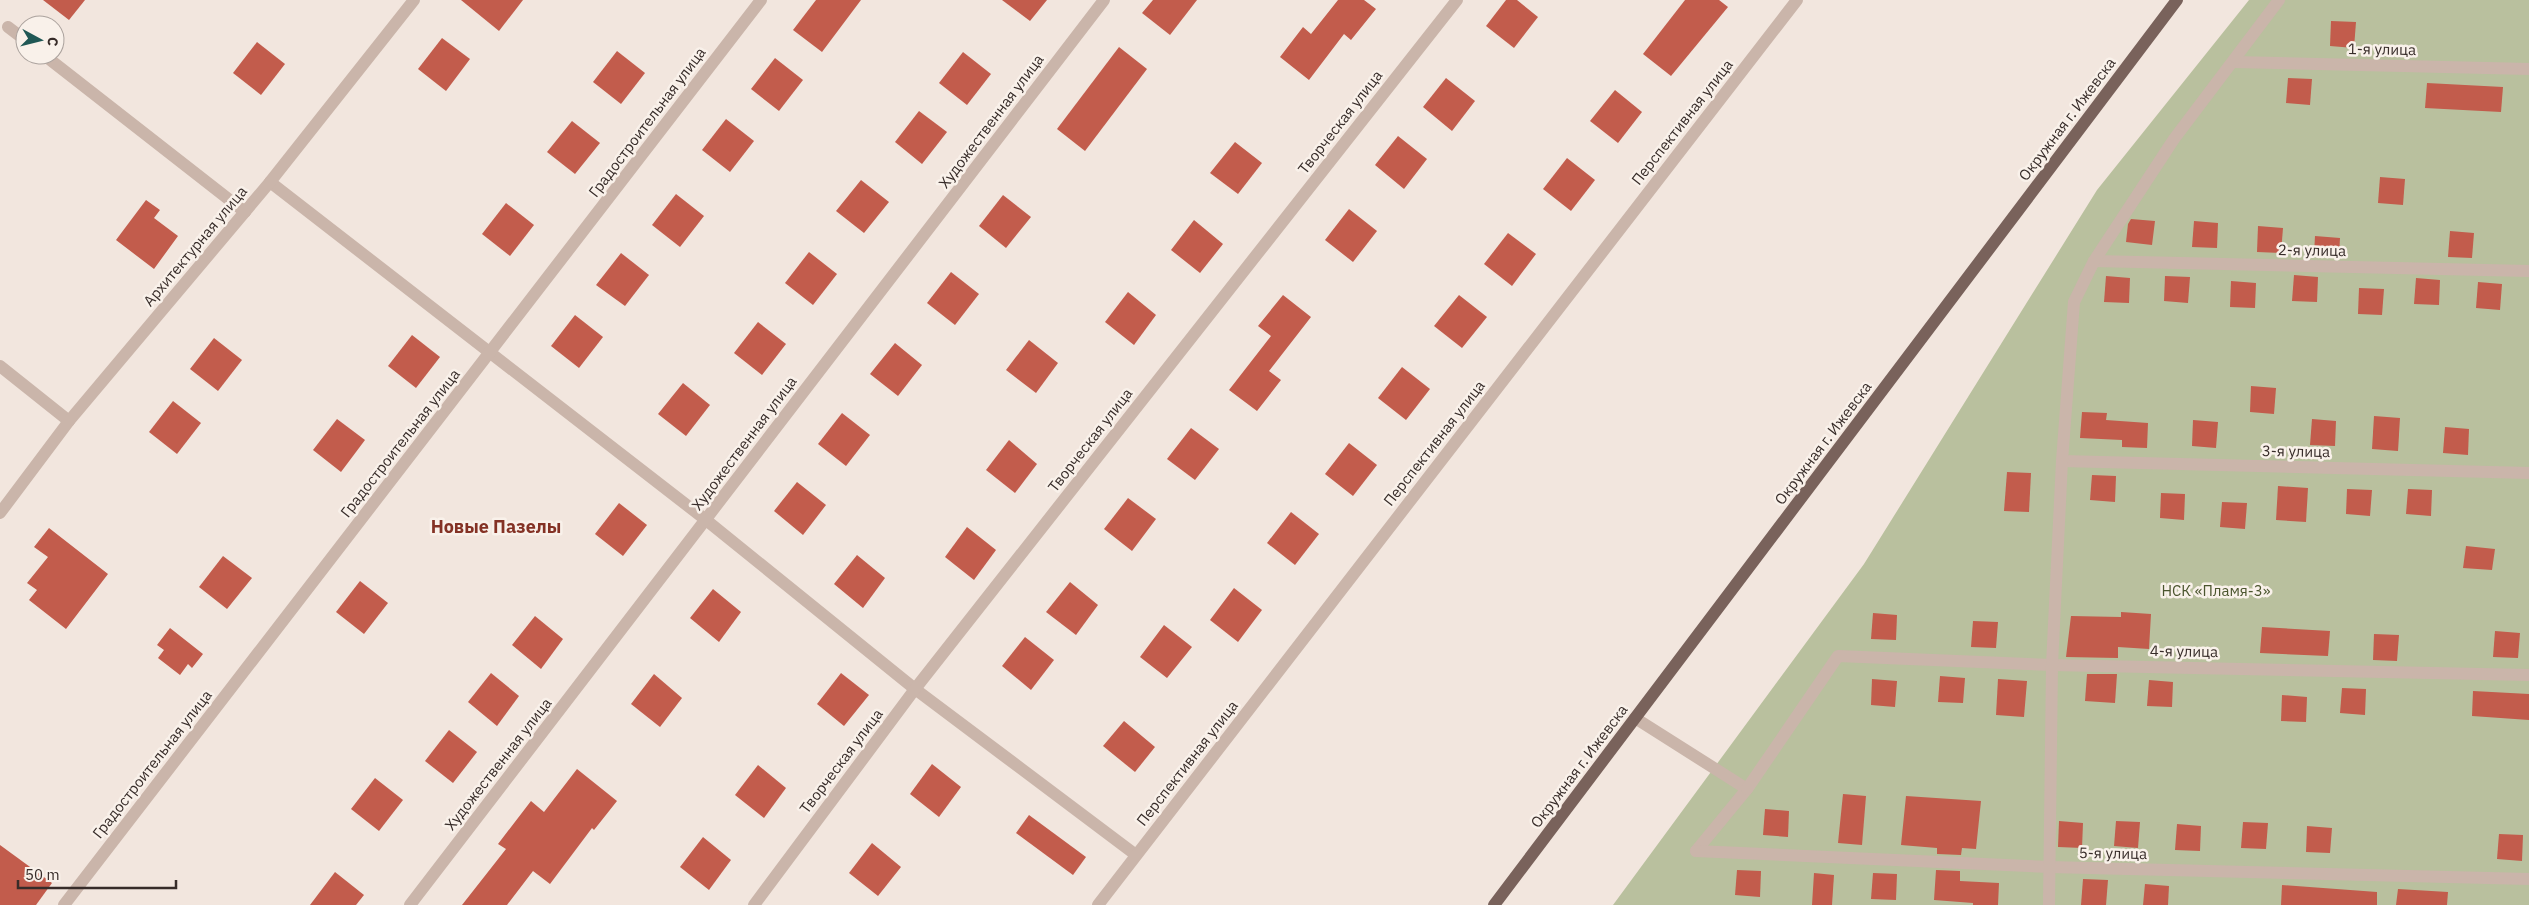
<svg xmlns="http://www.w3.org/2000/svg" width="2529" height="905" viewBox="0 0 2529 905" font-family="'IBM Plex Sans',sans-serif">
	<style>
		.green { fill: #b9c09e }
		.building { fill: #c25c4c }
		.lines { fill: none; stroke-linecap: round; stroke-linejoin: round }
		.street { stroke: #cab5aa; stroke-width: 12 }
		.primary { stroke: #79625b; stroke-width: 12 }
		.labels { text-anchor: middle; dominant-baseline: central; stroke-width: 5; stroke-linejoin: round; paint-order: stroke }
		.street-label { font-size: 15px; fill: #372c29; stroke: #f9f1ea }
		.park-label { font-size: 15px; fill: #4b552e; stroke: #f9f1ea }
		.quarter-label { font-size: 18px; font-weight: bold; fill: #843225; stroke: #f9f1ea }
	</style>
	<rect width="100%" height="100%" fill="#f2e6de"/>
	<polygon class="green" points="2249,0 2529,0 2529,905 1613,905 1864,564 2097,190"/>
	<g class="building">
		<polygon points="43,0 85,0 69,20"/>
		<polygon points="461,0 523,0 499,31"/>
		<polygon points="816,0 861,0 822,52 793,30"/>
		<polygon points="1002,0 1047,0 1030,21"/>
		<polygon points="1153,0 1197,0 1170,35 1142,13"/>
		<polygon points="1338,0 1364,0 1376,9 1351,40 1344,34 1309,80 1280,57 1303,27 1311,34"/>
		<polygon points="1506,0 1517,0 1538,17 1514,48 1486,26"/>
		<polygon points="1685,0 1719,0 1728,7 1671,76 1643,54"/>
		<polygon points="2331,21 2356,22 2354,48 2330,46"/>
		<polygon points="442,38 470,59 446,91 418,69"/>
		<polygon points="257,42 285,64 261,95 233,73"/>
		<polygon points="1119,47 1147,69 1085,151 1057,129"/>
		<polygon points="617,51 645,73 621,104 593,82"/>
		<polygon points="963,52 991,74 967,105 939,83"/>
		<polygon points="775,58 803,80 779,111 751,89"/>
		<polygon points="1446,78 1475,101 1452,131 1423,107"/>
		<polygon points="2288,78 2312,79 2310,105 2286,103"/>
		<polygon points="2427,83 2503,87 2501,112 2425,108"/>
		<polygon points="1615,90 1642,112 1618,143 1590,121"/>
		<polygon points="919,111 947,132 922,164 895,142"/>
		<polygon points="726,119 754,141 730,172 702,150"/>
		<polygon points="572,121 600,143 575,174 547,152"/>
		<polygon points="1398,136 1427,159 1404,189 1375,165"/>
		<polygon points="1235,142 1262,163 1238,194 1210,173"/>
		<polygon points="1567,158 1595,180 1571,211 1543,189"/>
		<polygon points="2380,177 2405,179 2403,205 2378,203"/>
		<polygon points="861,180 889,202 864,233 836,211"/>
		<polygon points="676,194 704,216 680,247 652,225"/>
		<polygon points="1003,195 1031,217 1006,248 979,226"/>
		<polygon points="146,200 160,210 154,218 178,236 154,269 116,240"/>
		<polygon points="506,203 534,225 510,256 482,234"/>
		<polygon points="1349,209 1377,231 1353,262 1325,240"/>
		<polygon points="2131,219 2155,221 2152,245 2126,242 2128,224"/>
		<polygon points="1194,220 1223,244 1200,273 1171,250"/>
		<polygon points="2194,221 2218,223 2217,248 2192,247"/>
		<polygon points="2258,226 2283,228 2281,253 2257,252"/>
		<polygon points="2450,231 2474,233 2472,258 2448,257"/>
		<polygon points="1508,233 1536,254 1512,286 1484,264"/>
		<polygon points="2315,236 2340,238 2339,256 2314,254"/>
		<polygon points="809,252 837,274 813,305 785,283"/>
		<polygon points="621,253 649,275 625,306 596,285"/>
		<polygon points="951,272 979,294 955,325 927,303"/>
		<polygon points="2294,275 2318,277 2317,302 2292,301"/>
		<polygon points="2106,276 2130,278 2129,303 2104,302"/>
		<polygon points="2165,276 2190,277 2188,303 2164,301"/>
		<polygon points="2416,278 2440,280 2439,305 2414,304"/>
		<polygon points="2231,281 2256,283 2255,308 2230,307"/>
		<polygon points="2478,282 2502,284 2500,310 2476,308"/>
		<polygon points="2359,288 2384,289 2382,315 2358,314"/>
		<polygon points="1128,292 1156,315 1134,345 1105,322"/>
		<polygon points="1283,295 1311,317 1269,371 1281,380 1257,411 1229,390 1271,336 1258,326"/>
		<polygon points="1459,295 1487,317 1462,348 1434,326"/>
		<polygon points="575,315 603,337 579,368 551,346"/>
		<polygon points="758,322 786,344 762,375 734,353"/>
		<polygon points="412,335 440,357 416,388 388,366"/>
		<polygon points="214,338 242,360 218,391 190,369"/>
		<polygon points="1029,340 1058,363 1036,393 1006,370"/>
		<polygon points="895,343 922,365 898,396 870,374"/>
		<polygon points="1402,367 1430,389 1406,420 1378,398"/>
		<polygon points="683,383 710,405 686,436 658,414"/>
		<polygon points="2251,386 2276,388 2274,414 2250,412"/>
		<polygon points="173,401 201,423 177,454 149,432"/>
		<polygon points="2082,412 2107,413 2106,420 2148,423 2147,448 2122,447 2122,440 2080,438"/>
		<polygon points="842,413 870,435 846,466 818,444"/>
		<polygon points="2374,416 2400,418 2398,451 2372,449"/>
		<polygon points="337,419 365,440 341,472 313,450"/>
		<polygon points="2312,419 2336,421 2335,446 2310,445"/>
		<polygon points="2193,420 2218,422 2216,448 2192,446"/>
		<polygon points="2445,427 2469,429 2468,455 2443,453"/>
		<polygon points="1191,428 1219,449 1195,480 1167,459"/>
		<polygon points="1009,440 1037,464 1015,493 986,470"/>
		<polygon points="1349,443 1377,465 1353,496 1325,474"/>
		<polygon points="2007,472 2031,473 2029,512 2004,511"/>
		<polygon points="2092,475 2116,476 2115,502 2090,500"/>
		<polygon points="797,482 826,505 803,535 774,511"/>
		<polygon points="2278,486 2308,488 2306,522 2276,520"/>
		<polygon points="2347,489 2372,490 2370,516 2346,514"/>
		<polygon points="2408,489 2432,490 2431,516 2406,514"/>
		<polygon points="2161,493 2185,494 2184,520 2160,518"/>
		<polygon points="1128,498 1156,519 1132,551 1104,529"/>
		<polygon points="2222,502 2247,503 2245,529 2220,527"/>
		<polygon points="619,503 647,525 623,556 595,534"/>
		<polygon points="1291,512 1319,534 1295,565 1267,543"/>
		<polygon points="967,527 996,550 974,580 945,557"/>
		<polygon points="49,528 108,574 66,629 29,600 37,590 27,583 48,557 34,547"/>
		<polygon points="2466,546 2495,549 2492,570 2463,568"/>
		<polygon points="857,555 885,578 863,608 834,584"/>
		<polygon points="223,556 252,578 227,609 199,587"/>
		<polygon points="360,581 388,603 364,634 336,612"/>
		<polygon points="1070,582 1098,605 1076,635 1046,612"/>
		<polygon points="1234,588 1262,610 1238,642 1210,620"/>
		<polygon points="713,589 741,612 719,642 690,618"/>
		<polygon points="2121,612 2151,614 2149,649 2118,647 2118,658 2066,657 2071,616 2121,617"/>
		<polygon points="1873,613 1897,615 1896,640 1871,639"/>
		<polygon points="535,616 563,639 541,669 512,645"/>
		<polygon points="1973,621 1998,622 1996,648 1971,647"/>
		<polygon points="1164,625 1192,647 1167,678 1140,657"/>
		<polygon points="2262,627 2330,631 2328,656 2260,653"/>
		<polygon points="170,628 203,654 192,668 188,664 180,675 158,658 164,650 157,645"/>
		<polygon points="2495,631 2520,633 2518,658 2493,657"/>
		<polygon points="2374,634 2399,635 2397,661 2373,660"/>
		<polygon points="1025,637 1054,660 1031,690 1002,666"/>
		<polygon points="491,673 519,696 497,726 468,702"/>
		<polygon points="841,673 869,695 844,726 817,704"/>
		<polygon points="654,674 682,698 660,727 631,704"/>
		<polygon points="2087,674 2117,674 2115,703 2085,701"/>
		<polygon points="1940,676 1965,678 1963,703 1938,702"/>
		<polygon points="1872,679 1897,681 1895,707 1871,705"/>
		<polygon points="1998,679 2027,681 2024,717 1996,715"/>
		<polygon points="2149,680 2173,682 2172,707 2147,706"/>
		<polygon points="2342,688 2366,689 2365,715 2340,713"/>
		<polygon points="2473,691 2529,694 2529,720 2472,716"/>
		<polygon points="2282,695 2307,697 2306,722 2281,721"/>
		<polygon points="1124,721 1155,747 1135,772 1103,746"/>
		<polygon points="449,730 477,752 453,783 425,761"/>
		<polygon points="932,764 961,787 939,817 910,794"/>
		<polygon points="758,765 786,788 764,818 735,795"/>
		<polygon points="577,769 617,801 594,830 592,828 550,884 533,871 507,905 462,905 506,849 498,844 531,801 544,812"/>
		<polygon points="375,778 403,800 379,831 351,809"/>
		<polygon points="1843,794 1866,796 1862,845 1838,843"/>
		<polygon points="1906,796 1981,801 1976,849 1962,848 1961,855 1937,854 1937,848 1901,845"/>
		<polygon points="1765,809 1789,811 1788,837 1763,835"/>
		<polygon points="1029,815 1086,857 1073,875 1016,833"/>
		<polygon points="2059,821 2083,823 2082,848 2058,847"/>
		<polygon points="2116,821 2140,822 2138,848 2114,846"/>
		<polygon points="2243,822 2268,823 2266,849 2241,848"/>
		<polygon points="2177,824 2201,826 2200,851 2175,850"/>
		<polygon points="2307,826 2332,828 2330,853 2306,852"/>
		<polygon points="2499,834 2523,835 2522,861 2497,859"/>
		<polygon points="703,837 731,860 709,890 680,867"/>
		<polygon points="872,843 901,867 878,896 849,873"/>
		<polygon points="0,845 52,883 36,905 0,905"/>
		<polygon points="1737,870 1761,871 1760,897 1735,895"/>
		<polygon points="1936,870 1960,871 1960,881 1999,883 1998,905 1973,905 1973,903 1934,900"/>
		<polygon points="335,872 364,895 356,905 310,905"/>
		<polygon points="1814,873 1834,875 1832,905 1812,905"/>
		<polygon points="1873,873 1897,874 1896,900 1871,899"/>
		<polygon points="2083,879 2108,880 2106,905 2081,905"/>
		<polygon points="2145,884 2169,886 2168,905 2143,905"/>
		<polygon points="2282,885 2377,892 2377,905 2281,905"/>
		<polygon points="2398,889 2448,892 2447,905 2396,905"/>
	</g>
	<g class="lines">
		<g class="street">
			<polyline points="8,27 25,40"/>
			<polyline points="44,55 245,212"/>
			<polyline points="2234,62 2529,69"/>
			<polyline points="270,182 706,520 915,689 1136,855"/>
			<polyline points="2094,261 2529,271"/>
			<polyline points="0,366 69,421"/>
			<polyline points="2062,461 2529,473"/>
			<polyline points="0,513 69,421 270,182 414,0"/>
			<polyline points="1635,718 1747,789 1696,851"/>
			<polyline points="1747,789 1838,656 2052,665 2529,675"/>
			<polyline points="1696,851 2049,867 2529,879"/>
			<polyline points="64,905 761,0"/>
			<polyline points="410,905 1104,0"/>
			<polyline points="754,905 915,689 1457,0"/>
			<polyline points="1098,905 1797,0"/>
			<polyline points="2049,905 2052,665 2062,461 2074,302 2094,261 2174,139 2279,0"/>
		</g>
		<polyline class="primary" points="1494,905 2177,0"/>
	</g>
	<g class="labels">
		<g class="street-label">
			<text transform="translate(2382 49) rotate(1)">1-я улица</text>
			<text transform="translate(2067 119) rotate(-53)">Окружная г. Ижевска</text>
			<text transform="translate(991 121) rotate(-53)">Художественная улица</text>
			<text transform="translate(647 122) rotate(-53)">Градостроительная улица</text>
			<text transform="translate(1340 122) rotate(-52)">Творческая улица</text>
			<text transform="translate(1682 122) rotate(-52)">Перспективная улица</text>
			<text transform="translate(195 246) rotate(-50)">Архитектурная улица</text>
			<text transform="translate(2312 250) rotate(1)">2-я улица</text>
			<text transform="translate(1090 440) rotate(-52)">Творческая улица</text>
			<text transform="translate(400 443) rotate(-52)">Градостроительная улица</text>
			<text transform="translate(744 443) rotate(-53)">Художественная улица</text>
			<text transform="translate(1434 443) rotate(-52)">Перспективная улица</text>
			<text transform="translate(1823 443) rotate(-53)">Окружная г. Ижевска</text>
			<text transform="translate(2296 451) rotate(1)">3-я улица</text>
			<text transform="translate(2184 651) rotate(1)">4-я улица</text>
			<text transform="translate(841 761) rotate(-53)">Творческая улица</text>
			<text transform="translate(1187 763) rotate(-52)">Перспективная улица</text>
			<text transform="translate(152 764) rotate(-52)">Градостроительная улица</text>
			<text transform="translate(498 764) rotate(-52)">Художественная улица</text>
			<text transform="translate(1579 766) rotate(-53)">Окружная г. Ижевска</text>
			<text transform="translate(2113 853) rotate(1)">5-я улица</text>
		</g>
		<g class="park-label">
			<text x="2216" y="590">НСК «Пламя-3»</text>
		</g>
		<g class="quarter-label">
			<text x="496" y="526">Новые Пазелы</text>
		</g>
	</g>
	<g transform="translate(40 40) rotate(97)"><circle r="24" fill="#f9f1ea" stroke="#aba29d"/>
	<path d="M0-4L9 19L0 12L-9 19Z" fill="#205855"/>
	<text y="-8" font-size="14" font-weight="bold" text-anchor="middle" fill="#372c29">С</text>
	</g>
	<path d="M18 880v8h158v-8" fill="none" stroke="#372c29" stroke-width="2.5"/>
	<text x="25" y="880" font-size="15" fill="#372c29" stroke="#f9f1ea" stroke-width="4" paint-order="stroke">50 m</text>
</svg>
